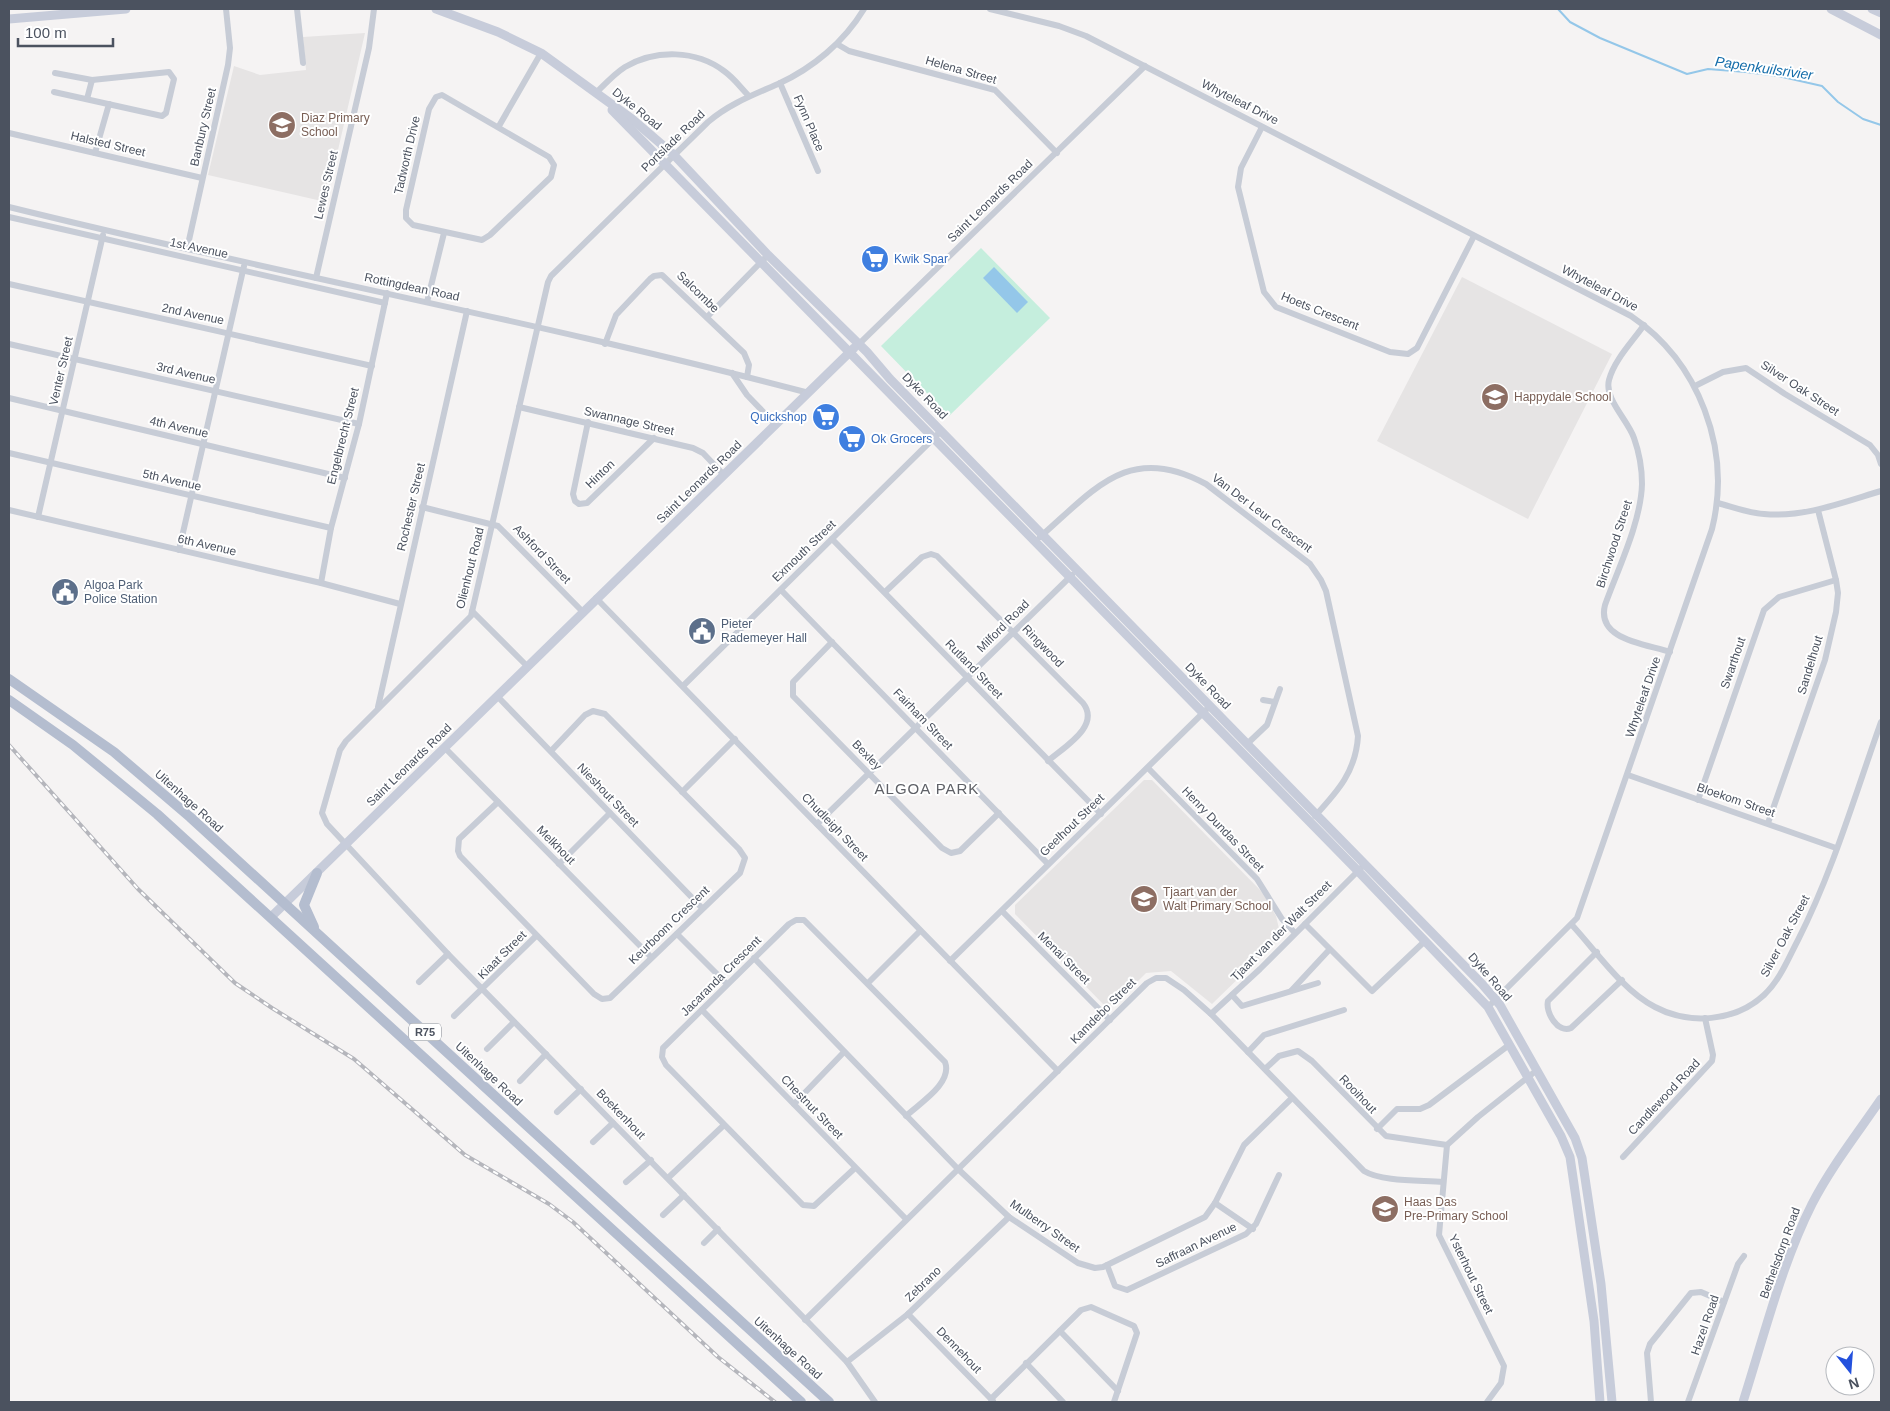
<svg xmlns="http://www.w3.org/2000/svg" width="1890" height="1411" viewBox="0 0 1890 1411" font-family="Helvetica,sans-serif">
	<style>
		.education { fill: #e6e4e4 }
		.green { fill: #c5eedd }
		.water { fill: #94c7e9 }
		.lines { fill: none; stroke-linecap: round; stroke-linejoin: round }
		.stream { stroke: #94c7e9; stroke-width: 2 }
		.street { stroke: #c7ccd6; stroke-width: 6 }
		.secondary { stroke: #c7ccda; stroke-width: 9 }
		.primary { stroke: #b4bdcf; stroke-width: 10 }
		.rail-casing { stroke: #b5b6bc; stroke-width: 4 }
		.rail { stroke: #fff; stroke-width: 2; stroke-dasharray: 5.5; stroke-linecap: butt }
		.labels { text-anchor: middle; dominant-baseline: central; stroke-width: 4; stroke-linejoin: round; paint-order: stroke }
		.shield { fill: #fff; stroke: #81868f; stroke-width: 1 }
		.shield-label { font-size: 11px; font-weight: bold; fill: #4b525f }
		.street-label { font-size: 12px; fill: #4b525f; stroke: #fff }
		.education-label { font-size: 12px; fill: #785e54; stroke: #fff; text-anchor: start }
		.shop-label { font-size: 12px; fill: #366cbe; stroke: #fff; text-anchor: start }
		.service-label { font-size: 12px; fill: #4e5e75; stroke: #fff; text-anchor: start }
		.water-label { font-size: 14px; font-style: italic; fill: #146daa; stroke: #fff }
		.quarter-label { font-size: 15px; letter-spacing: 1px; fill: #5f6167; stroke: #fff }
	</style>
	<rect width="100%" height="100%" fill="#f5f3f3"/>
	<g class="education">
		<polygon points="365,33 326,202 208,175 234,66 260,75 306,70 303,37"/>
		<polygon points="1462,277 1612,354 1528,519 1377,441"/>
		<polygon points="1144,780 1152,780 1263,893 1276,916 1281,937 1212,1004 1171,971 1146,973 1113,1006 1104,1005 1015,914 1015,905"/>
	</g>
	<polygon class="green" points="981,248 1050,318 949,416 881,346"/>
	<polygon class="water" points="994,267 1028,302 1017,313 983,278"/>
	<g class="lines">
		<polyline class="stream" points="1558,9 1570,22 1600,38 1687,74 1708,69 1746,72 1778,76 1822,86 1838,102 1863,119 1881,125"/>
		<g class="street">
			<polyline points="297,9 303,63"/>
			<path d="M864 9C844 42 813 68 778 84 753 95 729 104 708 122L551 276 548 282 471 616 346 741 340 750 322 813 327 824 448 954 847 1362 875 1402"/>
			<path d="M990 9 1059 26 1086 36 1631 316C1699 362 1732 449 1712 529L1577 918 1488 1007"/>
			<polyline points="837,44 849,51 995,90 1057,153"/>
			<polyline points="780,83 818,171"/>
			<polyline points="54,92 162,116 166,113 174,79 169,72 92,80 55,73"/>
			<path d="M596 93C605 84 614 74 625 67 656 49 696 50 724 71 734 78 741 88 749 96"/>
			<polygon points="442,95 549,157 554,165 551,177 490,235 482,240 413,225 406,218 406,210 429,109 436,97"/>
			<polyline points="87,99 92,80"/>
			<polyline points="499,126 541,53"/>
			<polyline points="1262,127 1241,168 1238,187 1264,292 1276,307 1390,352 1408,354 1417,348 1474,236"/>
			<polyline points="9,133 202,178"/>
			<polyline points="95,153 109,104"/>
			<path d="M9 207C275 273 544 323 809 393"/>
			<polyline points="9,217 385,303"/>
			<polyline points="187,249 228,65 230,48 226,9"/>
			<polyline points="316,278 369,48 374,9"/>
			<polyline points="9,284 372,366"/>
			<polyline points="427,302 444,233"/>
			<polyline points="708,316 768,255"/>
			<path d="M1644 325C1633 341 1614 360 1609 380 1604 399 1628 420 1634 438 1639 452 1642 469 1642 484 1641 522 1618 569 1605 605 1596 640 1646 644 1670 652"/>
			<polyline points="9,344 359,424"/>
			<polyline points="605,344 616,315 650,279 654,276 662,275 744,353 749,365 747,377"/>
			<polyline points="859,344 1145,66"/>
			<polyline points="732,373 747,395 776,425"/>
			<polyline points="1695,386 1723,372 1746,368 1785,394 1870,445 1878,455 1881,464"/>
			<polyline points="9,398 345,478"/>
			<polyline points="519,407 693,448 703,453 724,475"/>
			<polyline points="588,422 573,494 575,501 579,504 587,503 654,438"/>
			<polyline points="9,453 331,528"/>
			<path d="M1718 503C1733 507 1748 513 1764 514 1803 518 1844 502 1881 491"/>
			<polyline points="422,507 498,526 582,611"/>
			<polyline points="9,510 321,583 400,604"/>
			<polyline points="38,517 103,235"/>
			<path d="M1040 537C1095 489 1129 442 1206 484L1310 564 1321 580 1326 591 1358 736C1356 771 1338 791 1315 816"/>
			<polyline points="832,539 1101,814"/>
			<polyline points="179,550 244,266"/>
			<polyline points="321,583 331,528 359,424 387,293"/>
			<polyline points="781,590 1048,864"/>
			<path d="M885 592 922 557 931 554 937 556 1083 703C1101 726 1064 747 1048 761"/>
			<polyline points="596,598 1058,1071"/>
			<polyline points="472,611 527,666"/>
			<polyline points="832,642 793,682 793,696 942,848 951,853 960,851 999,813"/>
			<polyline points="683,686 941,431"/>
			<polyline points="498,697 702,908"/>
			<polyline points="1263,700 1275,702"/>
			<polyline points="378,707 467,311"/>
			<polyline points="1247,744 1267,725 1280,689"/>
			<polyline points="445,748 651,957"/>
			<polyline points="1148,768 1257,879 1282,919 1295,933"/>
			<polyline points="1628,775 1836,848"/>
			<polyline points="682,792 735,739"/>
			<polyline points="1698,800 1764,610 1779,597 1836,580"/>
			<polyline points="498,802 459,839 458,851 460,856 594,994 602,999 610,998 740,873 745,858 739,849 605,714 593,711 585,715 551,751"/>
			<polyline points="1768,823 1825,660 1836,612 1838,593 1836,580 1818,510"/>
			<polyline points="817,824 1072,575"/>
			<polyline points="559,864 610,813"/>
			<polyline points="1002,911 1110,1020"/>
			<polyline points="1305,924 1372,991 1425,941"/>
			<path d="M1572 925C1596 951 1623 991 1655 1007 1689 1025 1735 1022 1764 995 1780 980 1788 959 1798 940 1833 871 1855 795 1881 722"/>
			<polyline points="677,934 727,984"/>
			<path d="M1597 952 1548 1001C1545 1012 1558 1034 1571 1028L1622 980"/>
			<polyline points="754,958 958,1169 1009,1217 1078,1263 1095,1268 1103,1267 1205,1217 1215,1203 1244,1145 1292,1098"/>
			<polyline points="950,961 1206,710"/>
			<polyline points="419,982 448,954"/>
			<polyline points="868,983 920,931"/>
			<polyline points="1291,991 1329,950"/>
			<polyline points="1232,995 1242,1006 1318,983"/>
			<polyline points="702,1010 906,1219"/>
			<polyline points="1211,1014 1260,969 1365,864"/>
			<polyline points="454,1016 536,936"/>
			<polyline points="487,1049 514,1022"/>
			<polyline points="1248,1052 1264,1035 1344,1010"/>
			<polyline points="1265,1069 1279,1056 1298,1051 1312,1061 1386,1136 1447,1145"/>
			<polyline points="520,1081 546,1054"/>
			<polyline points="794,1104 844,1052"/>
			<polyline points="557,1112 581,1089"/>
			<polyline points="1377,1129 1397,1109 1420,1109 1429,1105 1509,1045"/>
			<polyline points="593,1142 613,1123"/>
			<polyline points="1623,1157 1712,1061 1713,1055 1705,1018"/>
			<path d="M855 1168 814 1206 803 1205 666 1065 662 1057 663 1048 789 924 796 920H804L945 1062C953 1083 920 1103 906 1116"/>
			<polyline points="668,1178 724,1125"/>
			<polyline points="626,1182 651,1160"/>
			<polyline points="1215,1203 1253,1229"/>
			<polyline points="663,1215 684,1195"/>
			<polyline points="704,1243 718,1229"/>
			<polyline points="1107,1265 1115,1286 1127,1290 1246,1234 1256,1224 1279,1175"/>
			<polyline points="908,1314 993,1401"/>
			<path d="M805 1320 1147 983 1156 978H1166L1184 990 1211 1014 1364 1171C1382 1182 1422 1180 1443 1182"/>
			<polyline points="1060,1331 1118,1391"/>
			<polyline points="847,1362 908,1314 1009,1217"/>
			<polyline points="1026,1363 1063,1402"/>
			<polyline points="991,1399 1081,1310 1091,1307 1134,1326 1137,1333 1114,1402"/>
			<polyline points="1487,1402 1501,1383 1504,1366 1439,1235 1447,1145 1478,1117 1537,1070"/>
			<polyline points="1651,1402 1647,1353 1650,1344 1691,1293 1701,1292 1724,1302"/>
			<polyline points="1688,1402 1738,1264 1744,1256"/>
		</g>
		<g class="secondary">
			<polyline points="436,9 498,32 541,53 632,119 674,155 768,255 867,352 890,379 1482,984 1500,1005 1575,1138 1582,1158 1601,1284 1612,1402"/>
			<polyline points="1831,9 1881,35"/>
			<polyline points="1872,9 1881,13"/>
			<polyline points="9,19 126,9"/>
			<polyline points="612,110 1358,871 1488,1007 1561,1136 1570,1157 1594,1321 1600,1402"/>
			<polyline points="271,917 854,348"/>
			<path d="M1743 1402C1764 1336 1781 1266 1812 1204 1831 1167 1857 1134 1881 1099"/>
		</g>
		<g class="primary">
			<polyline points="9,679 114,752 190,817 829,1402"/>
			<polyline points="9,700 73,745 157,814 801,1402"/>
			<polyline points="314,927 304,905 317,873"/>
		</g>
		<g class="rail-casing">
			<polyline id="rail" points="9,745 138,889 235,983 272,1008 354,1059 465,1155 549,1204 573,1222 718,1357 775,1402"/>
		</g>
		<use href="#rail" class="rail"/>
	</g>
	<defs>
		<g id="school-disc" transform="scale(1.4375)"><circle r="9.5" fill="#8d6e63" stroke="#fff"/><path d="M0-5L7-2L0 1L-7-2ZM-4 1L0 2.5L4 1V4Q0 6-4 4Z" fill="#fff"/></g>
		<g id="supermarket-disc" transform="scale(1.4375)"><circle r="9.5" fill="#3f7fe0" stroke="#fff"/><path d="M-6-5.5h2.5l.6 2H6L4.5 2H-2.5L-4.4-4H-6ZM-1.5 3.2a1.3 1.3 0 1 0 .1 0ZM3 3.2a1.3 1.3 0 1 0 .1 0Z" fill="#fff"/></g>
		<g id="civic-disc" transform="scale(1.4375)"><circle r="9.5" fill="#5c6f8a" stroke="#fff"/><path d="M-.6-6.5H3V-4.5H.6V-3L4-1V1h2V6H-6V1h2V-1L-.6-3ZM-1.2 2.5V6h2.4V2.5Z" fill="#fff"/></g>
	</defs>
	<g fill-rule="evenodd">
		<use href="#school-disc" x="282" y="125"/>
		<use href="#supermarket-disc" x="875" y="259"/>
		<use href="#school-disc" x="1495" y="397"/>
		<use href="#supermarket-disc" x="826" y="417"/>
		<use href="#supermarket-disc" x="852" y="439"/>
		<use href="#civic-disc" x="65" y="592"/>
		<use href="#civic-disc" x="702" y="631"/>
		<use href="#school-disc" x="1144" y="899"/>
		<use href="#school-disc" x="1385" y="1209"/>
	</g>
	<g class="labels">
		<rect class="shield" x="409" y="1023.5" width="32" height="17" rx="4"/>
		<g class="shield-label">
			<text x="425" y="1032">R75</text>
		</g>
		<g class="street-label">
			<text transform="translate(961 70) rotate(16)">Helena Street</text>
			<text transform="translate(1240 102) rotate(27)">Whyteleaf Drive</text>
			<text transform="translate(637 109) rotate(39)">Dyke Road</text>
			<text transform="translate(809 123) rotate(67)">Fynn Place</text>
			<text transform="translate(203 127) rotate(-77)">Banbury Street</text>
			<text transform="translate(673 141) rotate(-44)">Portslade Road</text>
			<text transform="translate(108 144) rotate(13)">Halsted Street</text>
			<text transform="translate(407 155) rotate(-77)">Tadworth Drive</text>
			<text transform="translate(326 185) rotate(-77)">Lewes Street</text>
			<text transform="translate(990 201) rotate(-44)">Saint Leonards Road</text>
			<text transform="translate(199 248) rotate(12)">1st Avenue</text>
			<text transform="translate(412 287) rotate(12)">Rottingdean Road</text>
			<text transform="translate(1600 288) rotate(28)">Whyteleaf Drive</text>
			<text transform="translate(698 292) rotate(44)">Salcombe</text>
			<text transform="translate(1320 311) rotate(22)">Hoets Crescent</text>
			<text transform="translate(193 314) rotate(12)">2nd Avenue</text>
			<text transform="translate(61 371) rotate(-77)">Venter Street</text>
			<text transform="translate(186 373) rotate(13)">3rd Avenue</text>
			<text transform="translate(1800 388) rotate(33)">Silver Oak Street</text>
			<text transform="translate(925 396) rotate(46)">Dyke Road</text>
			<text transform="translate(629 421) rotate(13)">Swannage Street</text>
			<text transform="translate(179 427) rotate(13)">4th Avenue</text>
			<text transform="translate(343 436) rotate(-76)">Engelbrecht Street</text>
			<text transform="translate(600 474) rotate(-44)">Hinton</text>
			<text transform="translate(172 480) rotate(13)">5th Avenue</text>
			<text transform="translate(699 482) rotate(-44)">Saint Leonards Road</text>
			<text transform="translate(411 507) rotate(-77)">Rochester Street</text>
			<text transform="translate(1262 513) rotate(37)">Van Der Leur Crescent</text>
			<text transform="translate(1614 544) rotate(-72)">Birchwood Street</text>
			<text transform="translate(207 545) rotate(13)">6th Avenue</text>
			<text transform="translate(804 551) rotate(-44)">Exmouth Street</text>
			<text transform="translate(542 554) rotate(46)">Ashford Street</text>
			<text transform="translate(470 568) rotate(-76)">Olienhout Road</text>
			<text transform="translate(1003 626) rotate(-45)">Milford Road</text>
			<text transform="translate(1043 646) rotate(46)">Ringwood</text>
			<text transform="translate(1733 663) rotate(-71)">Swarthout</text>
			<text transform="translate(1810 665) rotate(-73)">Sandelhout</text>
			<text transform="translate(974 669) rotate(46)">Rutland Street</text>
			<text transform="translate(1208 686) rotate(46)">Dyke Road</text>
			<text transform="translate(1643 697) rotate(-71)">Whyteleaf Drive</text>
			<text transform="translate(923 719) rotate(46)">Fairham Street</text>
			<text transform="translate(867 755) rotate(46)">Bexley</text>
			<text transform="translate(409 765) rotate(-44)">Saint Leonards Road</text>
			<text transform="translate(608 795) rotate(46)">Nieshout Street</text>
			<text transform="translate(1736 800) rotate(19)">Bloekom Street</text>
			<text transform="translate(189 801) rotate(42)">Uitenhage Road</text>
			<text transform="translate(1072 825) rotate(-44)">Geelhout Street</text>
			<text transform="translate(835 827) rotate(46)">Chudleigh Street</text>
			<text transform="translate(1223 829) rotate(46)">Henry Dundas Street</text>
			<text transform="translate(556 845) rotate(45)">Melkhout</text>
			<text transform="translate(669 925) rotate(-44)">Keurboom Crescent</text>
			<text transform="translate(1281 931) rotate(-45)">Tjaart van der Walt Street</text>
			<text transform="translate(1785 936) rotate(-62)">Silver Oak Street</text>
			<text transform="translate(502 955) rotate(-45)">Kiaat Street</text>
			<text transform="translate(1064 958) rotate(45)">Menai Street</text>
			<text transform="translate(721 976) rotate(-45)">Jacaranda Crescent</text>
			<text transform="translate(1490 977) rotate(49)">Dyke Road</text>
			<text transform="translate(1103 1011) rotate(-45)">Kamdebo Street</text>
			<text transform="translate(489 1074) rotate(43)">Uitenhage Road</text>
			<text transform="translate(1358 1094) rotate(46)">Rooihout</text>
			<text transform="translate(1664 1097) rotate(-47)">Candlewood Road</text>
			<text transform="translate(812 1107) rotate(46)">Chestnut Street</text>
			<text transform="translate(621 1114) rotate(46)">Boekenhout</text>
			<text transform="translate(1045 1226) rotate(35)">Mulberry Street</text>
			<text transform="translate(1196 1245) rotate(-26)">Saffraan Avenue</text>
			<text transform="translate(1780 1253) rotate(-70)">Bethelsdorp Road</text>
			<text transform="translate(1471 1274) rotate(64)">Ysterhout Street</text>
			<text transform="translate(923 1284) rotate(-44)">Zebrano</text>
			<text transform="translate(1705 1325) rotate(-71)">Hazel Road</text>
			<text transform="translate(788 1348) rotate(42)">Uitenhage Road</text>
			<text transform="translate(959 1350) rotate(46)">Dennehout</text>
		</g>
		<g class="education-label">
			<text x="301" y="118">Diaz Primary<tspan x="301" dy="14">School</tspan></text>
			<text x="1514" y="397">Happydale School</text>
			<text x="1163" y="892">Tjaart van der<tspan x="1163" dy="14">Walt Primary School</tspan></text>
			<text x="1404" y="1202">Haas Das<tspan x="1404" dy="14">Pre-Primary School</tspan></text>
		</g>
		<g class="shop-label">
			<text x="894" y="259">Kwik Spar</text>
			<text x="807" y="417" text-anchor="end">Quickshop</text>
			<text x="871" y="439">Ok Grocers</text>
		</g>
		<g class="service-label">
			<text x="84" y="585">Algoa Park<tspan x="84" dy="14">Police Station</tspan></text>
			<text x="721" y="624">Pieter<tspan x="721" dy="14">Rademeyer Hall</tspan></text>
		</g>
		<g class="water-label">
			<text transform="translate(1764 68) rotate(8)">Papenkuilsrivier</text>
		</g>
		<g class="quarter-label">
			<text x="927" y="788">ALGOA PARK</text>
		</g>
	</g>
	<rect width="1890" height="1411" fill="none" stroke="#4b525f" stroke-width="20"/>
	<g transform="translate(1850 1371) rotate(163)"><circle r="24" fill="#ffffff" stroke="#b7babf"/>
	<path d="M0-4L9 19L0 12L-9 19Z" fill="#2451dd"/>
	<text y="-8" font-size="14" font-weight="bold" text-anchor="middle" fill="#4b525f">N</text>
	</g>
	<path d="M18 38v8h95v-8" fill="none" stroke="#4b525f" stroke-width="2.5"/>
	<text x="25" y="38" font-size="15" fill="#4b525f" stroke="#ffffff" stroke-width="4" paint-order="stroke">100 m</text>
</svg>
